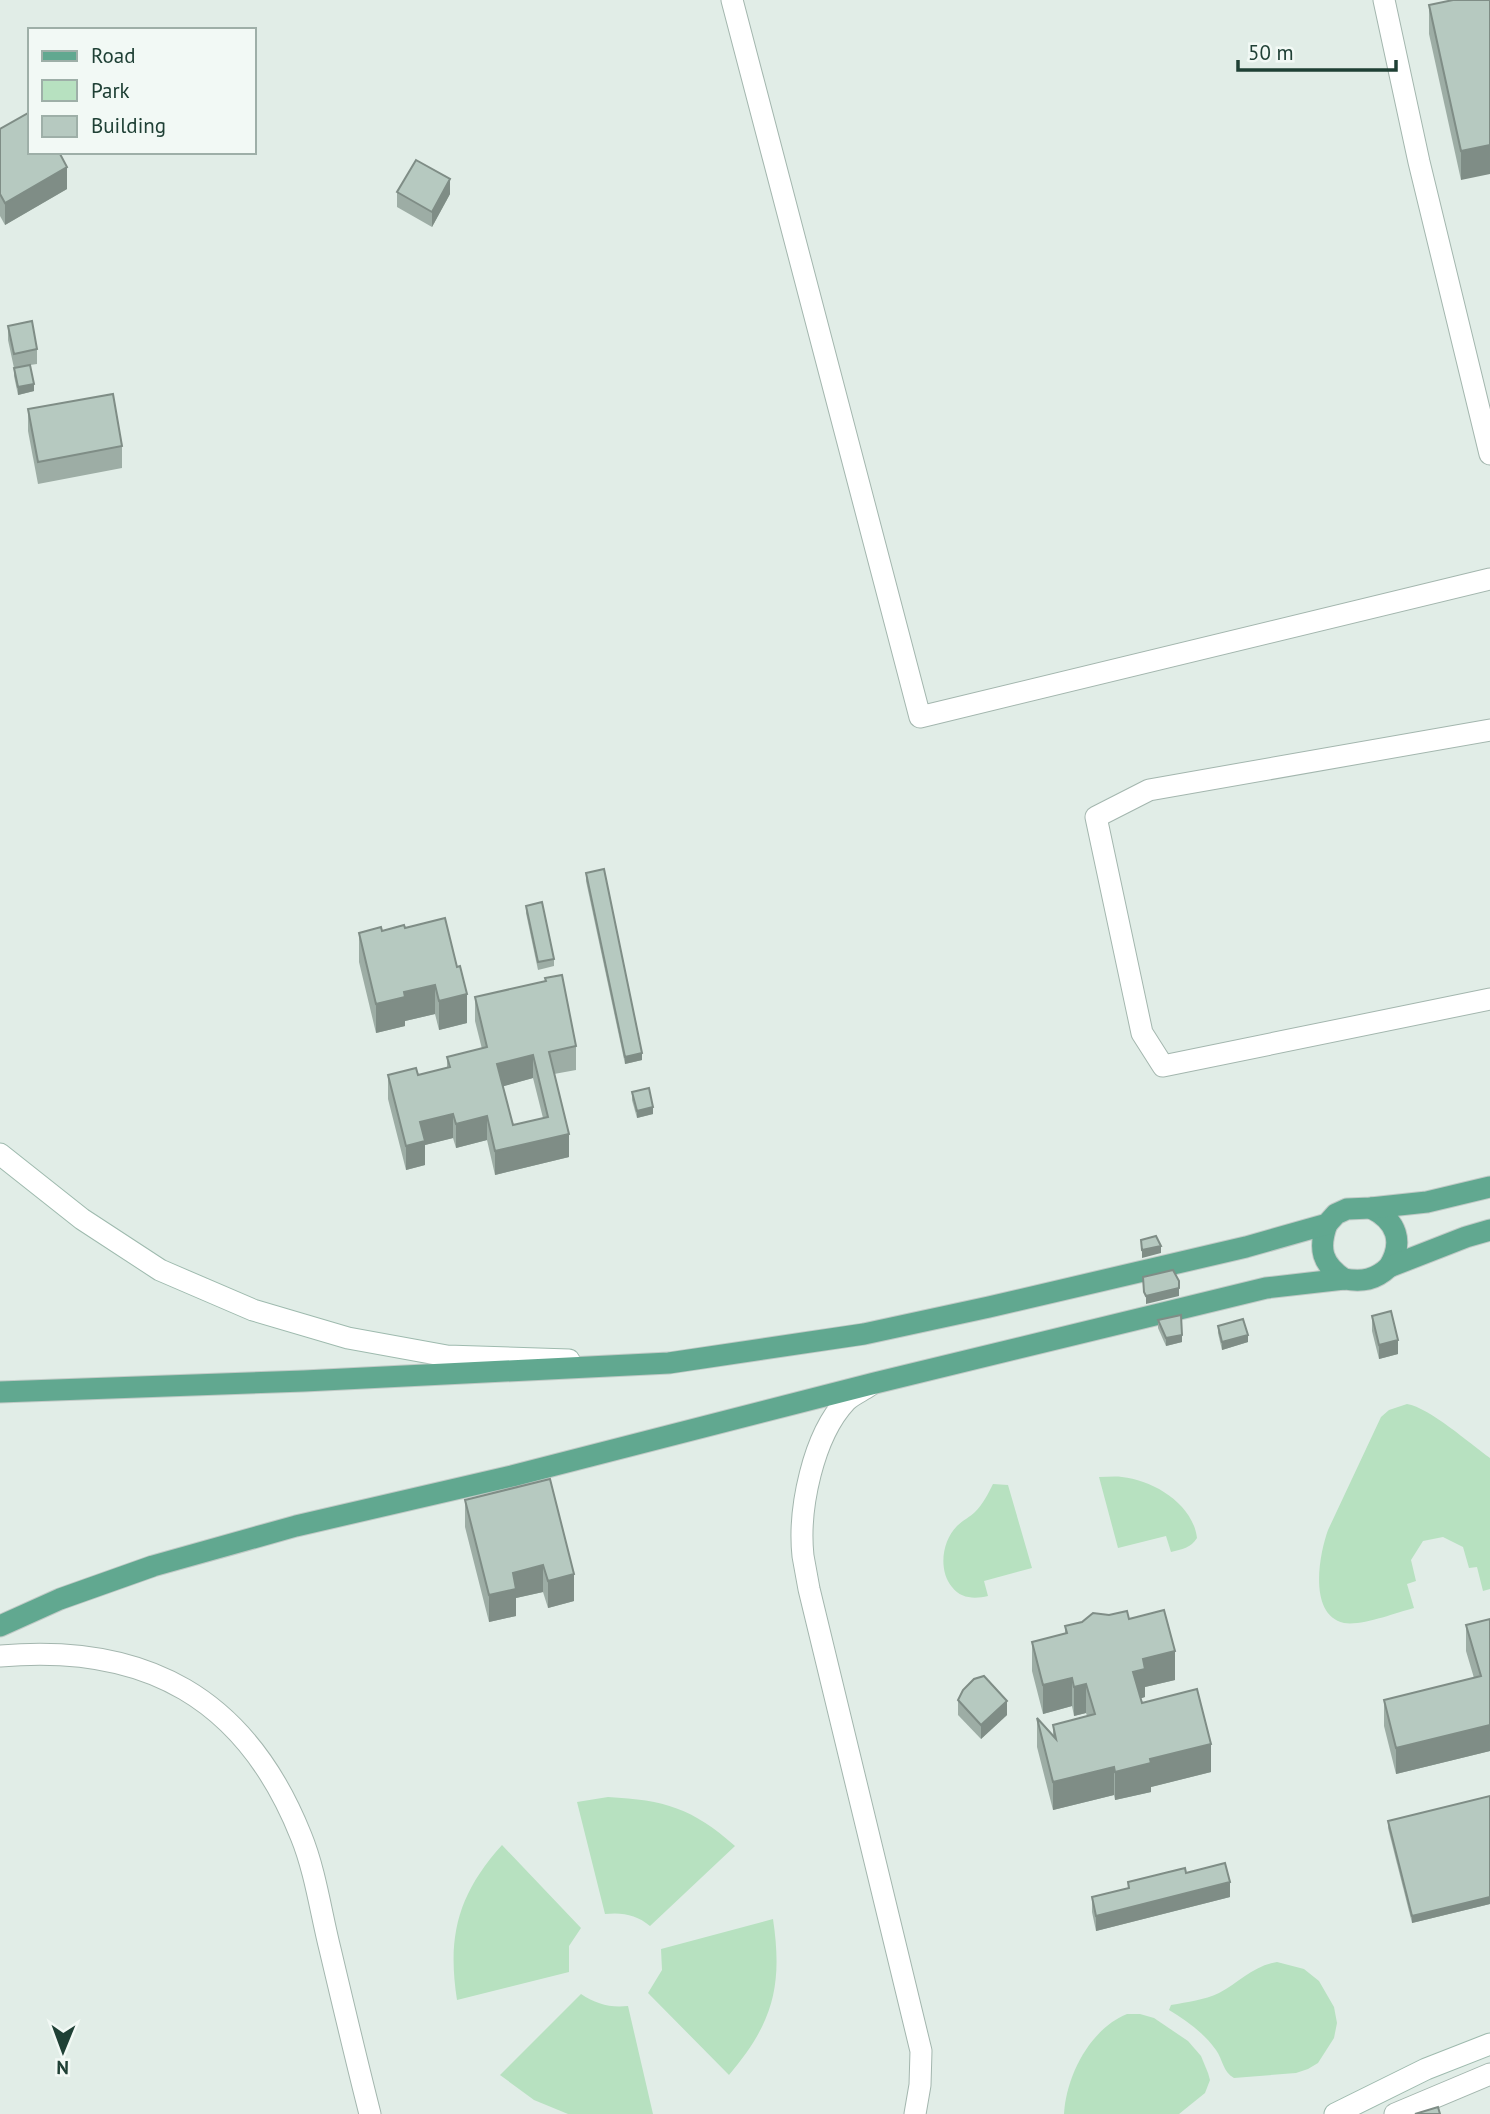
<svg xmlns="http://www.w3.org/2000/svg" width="1490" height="2114" viewBox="0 0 1490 2114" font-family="'PT Sans',sans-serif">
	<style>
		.green { fill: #b7e1c0 }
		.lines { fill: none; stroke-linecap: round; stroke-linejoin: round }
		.street-casing { stroke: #a3b6ae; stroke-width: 23 }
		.secondary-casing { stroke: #9ebaae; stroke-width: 23 }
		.primary-casing { stroke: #c0cac6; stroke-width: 23 }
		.street { stroke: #fff; stroke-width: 21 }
		.secondary { stroke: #fff; stroke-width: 21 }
		.primary { stroke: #61a890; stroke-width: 21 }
		.wall { fill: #9dada5; fill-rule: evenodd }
		.shaded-wall { fill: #7f8d86 }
		.building { fill: #b6c9c0; stroke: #7f8d86; stroke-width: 2; fill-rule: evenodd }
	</style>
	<rect width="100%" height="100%" fill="#e1ede7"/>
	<g class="green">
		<path d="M1407 1404C1430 1408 1469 1443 1490 1458V1589L1483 1591 1477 1567 1469 1568 1463 1547 1443 1537 1423 1541 1411 1560 1416 1581 1407 1584 1414 1608C1395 1613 1362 1626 1344 1623 1308 1615 1319 1555 1328 1530L1381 1417 1389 1410Z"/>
		<path d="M1099 1477C1107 1477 1115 1476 1122 1477 1153 1480 1193 1504 1197 1538 1191 1548 1182 1549 1171 1552L1166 1536 1118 1548Z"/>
		<path d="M993 1484 1008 1485 1032 1568 984 1581 988 1596C975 1599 961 1599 952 1587 938 1570 942 1541 957 1526 963 1520 970 1517 975 1512 983 1504 988 1494 993 1484Z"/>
		<path d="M608 1797C665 1800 692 1808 735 1846L650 1926C637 1915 623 1912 605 1914L577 1802Z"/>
		<path d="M502 1845 581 1928 569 1946V1972L457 2000C447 1936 458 1894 502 1845Z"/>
		<path d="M773 1919C783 1986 773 2023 729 2075L648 1993 662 1970 661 1949Z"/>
		<path d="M1277 1962 1304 1969 1319 1981 1334 2007 1337 2023 1334 2038 1318 2063 1308 2069 1296 2073 1234 2078C1223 2072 1223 2060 1216 2050 1204 2033 1186 2020 1169 2010L1171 2005C1188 2002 1204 2000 1219 1993 1240 1982 1253 1966 1277 1962Z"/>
		<path d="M581 1994C596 2004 610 2008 628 2006L653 2114H568L534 2100 500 2075Z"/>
		<path d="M1127 2014H1140L1154 2018 1188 2041 1201 2056 1208 2073 1210 2080 1205 2093 1179 2114H1064C1066 2076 1090 2029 1127 2014Z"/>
	</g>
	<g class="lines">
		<g class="street-casing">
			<g id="street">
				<polyline points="732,0 920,717 1490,579"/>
				<polyline points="1384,0 1419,162 1490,454"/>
				<polyline points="1490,730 1149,790 1096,817 1142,1033 1163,1066 1490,999"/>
				<path d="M869 1386C862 1391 852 1395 846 1401 813 1436 798 1509 803 1556 805 1567 807 1578 809 1589L921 2051 920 2085 915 2114"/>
				<path d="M0 1656C146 1643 246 1698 301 1836 315 1870 321 1913 330 1949 343 2004 356 2059 370 2114"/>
				<polyline points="1395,2114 1490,2074"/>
			</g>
		</g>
		<g class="secondary-casing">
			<g id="secondary">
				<polyline points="0,1154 82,1219 160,1270 253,1310 348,1338 447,1356 569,1360"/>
				<polyline points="1335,2114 1426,2069 1490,2044"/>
			</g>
		</g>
		<g class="primary-casing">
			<g id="primary">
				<path d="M1371 1208C1397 1221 1404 1242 1389 1267"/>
				<path d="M1327 1224C1318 1249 1322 1264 1344 1279"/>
				<polyline points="0,1392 304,1381 669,1363 864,1334 989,1307 1246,1247 1327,1224 1336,1214 1347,1209 1371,1208 1427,1202 1490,1187"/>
				<path d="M0 1626 60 1599 153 1566 296 1526 512 1476 875 1383 1266 1288 1344 1279C1363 1282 1375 1280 1389 1267L1466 1237 1490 1230"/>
			</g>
		</g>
		<use href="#street" class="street"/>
		<use href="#secondary" class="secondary"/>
		<use href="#primary" class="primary"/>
	</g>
	<g class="wall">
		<polygon points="1490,0 1461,180 1429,34 1429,5"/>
		<polygon points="0,129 67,189 5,225 0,216"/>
		<polygon points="397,192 450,194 432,227 397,207"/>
		<polygon points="8,326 37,349 37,364 30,365 34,391 18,395 14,376 14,368 8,340"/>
		<polygon points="28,409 122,446 122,468 38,484 28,431"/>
		<polygon points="586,873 642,1060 625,1064 586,881"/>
		<polygon points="526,906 554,959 554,966 538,970 526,913"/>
		<polygon points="405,928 467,1023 439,1030 435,1014 405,1021 405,1026 376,1033 359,962 359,933"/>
		<path d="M475 997 576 1046V1070L554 1074 569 1157 495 1175 487 1140 456 1148 453 1138 425 1145V1165L406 1170 388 1099V1075H418L447 1068V1057L482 1049 475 1021ZM533 1078 543 1118 513 1125 503 1086Z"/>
		<polygon points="632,1092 653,1114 637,1118 632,1100"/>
		<polygon points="1372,1316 1398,1354 1379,1359 1372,1331"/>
		<polygon points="1158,1320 1182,1342 1166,1346 1158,1328"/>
		<polygon points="1218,1326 1248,1342 1222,1350 1218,1333"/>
		<polygon points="550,1479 574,1601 548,1608 543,1592 516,1598 516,1616 489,1622 465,1527 465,1500"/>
		<polygon points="1129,1619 1175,1680 1145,1687 1145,1697 1141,1698 1142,1703 1211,1772 1151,1787 1151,1792 1115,1800 1114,1795 1053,1810 1037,1747 1037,1718 1053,1735 1053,1725 1087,1716 1086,1713 1074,1716 1072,1706 1043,1714 1032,1671 1032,1642 1065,1634 1065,1626"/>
		<polygon points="1490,1619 1490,1751 1396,1774 1384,1726 1384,1700 1474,1678 1466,1651 1466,1625"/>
		<polygon points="958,1700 1007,1715 981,1739 958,1715"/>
		<polygon points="1490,1796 1490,1904 1412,1923 1388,1828 1388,1821"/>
		<polygon points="1186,1873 1230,1897 1096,1931 1092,1912 1092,1897 1128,1888 1128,1882"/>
	</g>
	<g class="shaded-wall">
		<polygon points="1490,145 1490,174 1461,180 1461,151"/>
		<polygon points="67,167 67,189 5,225 5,203"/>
		<polygon points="450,179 450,194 432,227 432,212"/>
		<polygon points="34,384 34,391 18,395 18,387"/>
		<polygon points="435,985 435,1014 405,1021 405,1026 376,1033 376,1004 404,992"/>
		<polygon points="467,994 467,1023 439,1030 439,1001"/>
		<polygon points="642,1053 642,1060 625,1064 625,1057"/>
		<polygon points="533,1055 533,1078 497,1088 497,1064"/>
		<polygon points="653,1107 653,1114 637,1118 637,1111"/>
		<polygon points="453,1114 453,1138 425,1145 425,1165 406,1170 406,1146 420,1122"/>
		<polygon points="487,1116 487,1140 456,1148 456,1124"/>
		<polygon points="569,1134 569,1157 495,1175 495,1151"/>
		<polygon points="1161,1246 1161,1253 1142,1258 1142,1250"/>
		<polygon points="1179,1288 1179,1296 1146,1304 1146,1296"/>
		<polygon points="1182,1335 1182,1342 1166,1346 1166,1338"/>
		<polygon points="1248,1335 1248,1342 1222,1350 1222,1342"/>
		<polygon points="1398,1340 1398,1354 1379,1359 1379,1345"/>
		<polygon points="543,1565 543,1592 516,1598 516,1616 489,1622 489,1595 513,1573"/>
		<polygon points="574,1574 574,1601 548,1608 548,1581"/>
		<polygon points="1175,1651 1175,1680 1145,1687 1145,1697 1133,1701 1133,1672 1143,1659"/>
		<polygon points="1072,1678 1072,1706 1043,1714 1043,1685"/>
		<polygon points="1086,1684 1086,1713 1074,1716 1074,1687"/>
		<polygon points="1007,1701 1007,1715 981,1739 981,1725"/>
		<polygon points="1490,1725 1490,1751 1396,1774 1396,1748"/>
		<polygon points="1211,1744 1211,1772 1151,1787 1151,1792 1115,1800 1115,1772 1150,1759"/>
		<polygon points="1114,1767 1114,1795 1053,1810 1053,1782"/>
		<polygon points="1230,1882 1230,1897 1096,1931 1096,1916"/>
		<polygon points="1490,1897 1490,1904 1412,1923 1412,1916"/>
	</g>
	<g class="building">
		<polygon points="1453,0 1490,0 1490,145 1461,151 1429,5"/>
		<polygon points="30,112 30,152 59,152 67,167 5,203 0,194 0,129"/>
		<polygon points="416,160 450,179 432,212 397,192"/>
		<polygon points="32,321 37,349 14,354 8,326"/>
		<polygon points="30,365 34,384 18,387 14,368"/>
		<polygon points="113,394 122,446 38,462 28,409"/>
		<polygon points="604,869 642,1053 625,1057 586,873"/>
		<polygon points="542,902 554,959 538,962 526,906"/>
		<polygon points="445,918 457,967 460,966 467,994 439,1001 435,985 404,992 405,997 376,1004 359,933 381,927 382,931 404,925 405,928"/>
		<path d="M562 975 576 1046 549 1052 569 1134 495 1151 487 1116 456 1124 453 1114 420 1122 425 1141 406 1146 388 1075 416 1068 418 1075 450 1067 447 1057 487 1047 475 997 546 981 545 978ZM533 1055 548 1117 513 1125 497 1064Z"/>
		<polygon points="649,1088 653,1107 637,1111 632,1092"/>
		<polygon points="1156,1236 1161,1246 1142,1250 1141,1240"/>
		<polygon points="1173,1270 1179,1281 1179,1288 1146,1296 1144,1292 1143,1277"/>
		<polygon points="1391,1311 1398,1340 1379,1345 1372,1316"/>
		<polygon points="1181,1315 1182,1335 1166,1338 1158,1320"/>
		<polygon points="1243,1319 1248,1335 1222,1342 1218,1326"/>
		<polygon points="550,1479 574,1574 548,1581 543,1565 513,1573 516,1589 489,1595 465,1500"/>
		<polygon points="1164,1610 1175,1651 1143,1659 1145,1669 1133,1672 1142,1703 1197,1689 1211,1744 1150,1759 1151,1763 1115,1772 1114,1767 1053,1782 1037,1718 1056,1739 1053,1725 1095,1714 1086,1684 1074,1687 1072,1678 1043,1685 1032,1642 1067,1633 1065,1626 1082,1622 1093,1613 1109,1615 1127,1611 1129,1619"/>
		<polygon points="1490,1619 1490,1725 1396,1748 1384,1700 1481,1676 1466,1625"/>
		<polygon points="984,1676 1007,1701 981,1725 958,1700 963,1690 974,1679"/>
		<polygon points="1490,1796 1490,1897 1412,1916 1388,1821"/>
		<polygon points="1225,1863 1230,1882 1096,1916 1092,1897 1129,1888 1128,1882 1185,1868 1186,1873"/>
		<polygon points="1438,2107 1440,2114 1415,2114"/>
	</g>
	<rect x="28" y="28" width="228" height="126" fill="#f2f9f5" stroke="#9eafa8" stroke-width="2"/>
	<rect x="42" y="51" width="35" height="10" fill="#61a890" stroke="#9eafa8" stroke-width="2"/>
	<text x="91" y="63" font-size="21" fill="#1f4035">Road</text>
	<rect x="42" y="80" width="35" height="21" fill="#b7e1c0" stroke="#9eafa8" stroke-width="2"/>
	<text x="91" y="98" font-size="21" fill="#1f4035">Park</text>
	<rect x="42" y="116" width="35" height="21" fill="#b6c9c0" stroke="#9eafa8" stroke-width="2"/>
	<text x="91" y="133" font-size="21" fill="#1f4035">Building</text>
	<g transform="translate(63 2051) rotate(181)" stroke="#f2f9f5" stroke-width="5" paint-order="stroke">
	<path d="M0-5L12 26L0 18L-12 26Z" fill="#1f4035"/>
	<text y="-10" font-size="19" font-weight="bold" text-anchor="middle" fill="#1f4035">N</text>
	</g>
	<path d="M1238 60v10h158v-10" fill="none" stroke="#1f4035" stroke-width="3.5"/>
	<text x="1248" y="60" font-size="21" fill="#1f4035" stroke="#f2f9f5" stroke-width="5" paint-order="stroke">50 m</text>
</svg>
